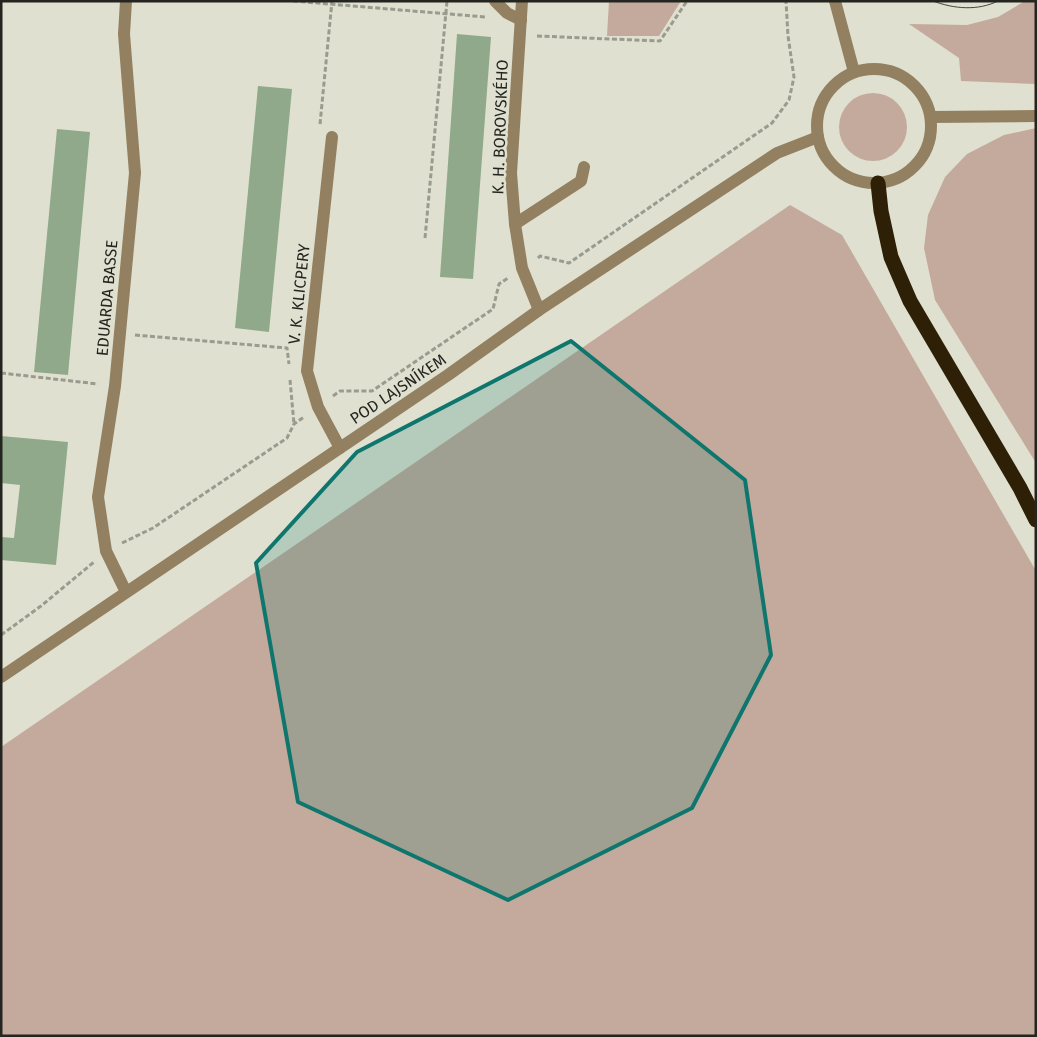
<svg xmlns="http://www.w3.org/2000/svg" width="1037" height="1037" viewBox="0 0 1037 1037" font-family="'Fira Sans',sans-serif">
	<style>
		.green { fill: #c4aa9c }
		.building { fill: #91a98b }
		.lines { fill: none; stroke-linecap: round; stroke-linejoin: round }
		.path { stroke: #9a9b8f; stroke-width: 3; stroke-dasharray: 5 2.5; stroke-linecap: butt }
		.minor { stroke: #938061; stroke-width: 12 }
		.highway { stroke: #2e2006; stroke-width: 15 }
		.tram { stroke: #43443d; stroke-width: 1 }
		.marked { fill: #0f766e; fill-opacity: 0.2; stroke: #0f766e; stroke-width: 4; stroke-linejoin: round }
		.labels { text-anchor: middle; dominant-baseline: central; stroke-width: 5; stroke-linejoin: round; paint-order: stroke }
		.street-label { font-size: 16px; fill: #24251f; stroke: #dfe0d0 }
	</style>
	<rect width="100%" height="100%" fill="#dfe0d0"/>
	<g class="green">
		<polygon points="609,1 681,1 659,36 607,36"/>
		<polygon points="1025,1 1036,1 1036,84 961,81 959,58 909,24 967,25 998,17"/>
		<circle cx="873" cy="127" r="34"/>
		<polygon points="1036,128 1036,463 935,300 924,248 928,215 945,177 967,154 1004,135"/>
		<polygon points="790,205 842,235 1036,571 1036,1036 1,1036 1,747"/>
	</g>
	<g class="building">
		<polygon points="457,34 491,37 473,279 440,277"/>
		<polygon points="258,86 292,89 269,332 235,328"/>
		<polygon points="57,129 90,132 68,375 34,372"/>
		<polygon points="1,436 68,442 56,565 1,560 1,537 14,538 20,485 1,483"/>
	</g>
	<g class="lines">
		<g class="path">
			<polyline points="293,1 485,17"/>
			<polyline points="537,36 660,41 687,1"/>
			<polyline points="320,124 332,1"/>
			<polyline points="425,238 447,1"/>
			<polyline points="538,258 540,256 569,263 772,123 789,100 794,77 788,36 786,1"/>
			<polyline points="135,335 287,348 289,364"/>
			<polyline points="1,373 98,384"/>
			<polyline points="290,380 294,424"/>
			<polyline points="333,396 340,391 372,391 493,309 499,284 508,278"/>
			<polyline points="122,543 153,528 287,438 294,424 304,417"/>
			<polyline points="1,635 41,606 94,562"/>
		</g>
		<g class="minor">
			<polyline points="495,1 507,13 521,20"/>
			<polyline points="522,1 511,173 515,224 522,268 539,310"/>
			<polyline points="835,1 854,72"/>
			<circle cx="874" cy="126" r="57"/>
			<polyline points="931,117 1036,116"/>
			<polyline points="332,137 307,371 318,407 340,448"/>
			<polyline points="515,224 581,181 584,167"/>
			<polyline points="126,592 106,551 98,497 115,386 135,173 124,34 126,1"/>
			<polyline points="1,677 448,375 539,310 777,153 818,137"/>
		</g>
		<polyline class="highway" points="878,183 881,211 891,257 910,301 1020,488 1036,520"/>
		<path class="tram" d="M933 1C954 9 978 11 998 1"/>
	</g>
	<path class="marked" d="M571 341 745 480 771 655 692 808 508 900 298 802 256 563 357 452Z"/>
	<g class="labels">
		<g class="street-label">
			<text transform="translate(500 127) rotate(-88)">K. H. BOROVSKÉHO</text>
			<text transform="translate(299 294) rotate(-84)">V. K. KLICPERY</text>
			<text transform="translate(107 298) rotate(-85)">EDUARDA BASSE</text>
			<text transform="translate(398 389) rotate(-34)">POD LAJSNÍKEM</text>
		</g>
	</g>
	<rect width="1037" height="1037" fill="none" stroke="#24251f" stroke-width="5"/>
</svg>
